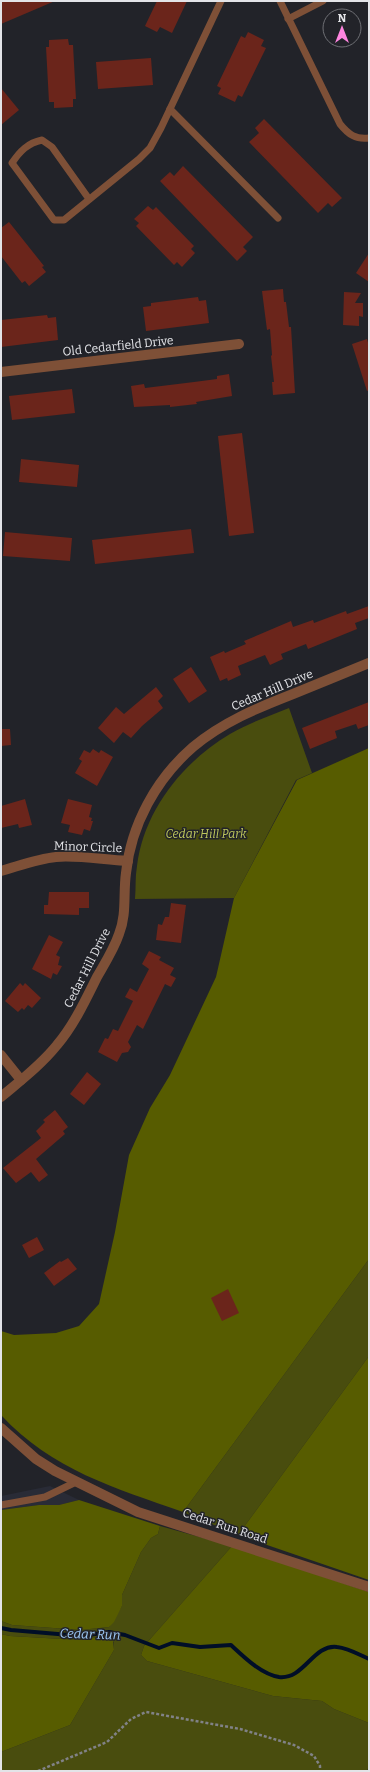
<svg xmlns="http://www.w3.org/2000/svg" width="370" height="1772" viewBox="0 0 370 1772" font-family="Bitter,serif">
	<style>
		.built { fill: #292b36 }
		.green { fill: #494d0e }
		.forest { fill: #575c00 }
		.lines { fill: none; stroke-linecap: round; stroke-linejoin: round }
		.stream { stroke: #000e27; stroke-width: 4 }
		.building { fill: #6b251b }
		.path { stroke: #818287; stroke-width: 2.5; stroke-dasharray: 3 2; stroke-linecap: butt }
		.service { stroke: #7e5037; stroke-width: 7 }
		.minor { stroke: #7e5037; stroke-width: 10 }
		.tertiary { stroke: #7e5037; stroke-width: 10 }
		.labels { text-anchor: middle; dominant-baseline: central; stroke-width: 3; stroke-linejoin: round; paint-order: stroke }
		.street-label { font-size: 12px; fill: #e3e4e8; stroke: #222329 }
		.park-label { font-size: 12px; font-style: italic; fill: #bec75c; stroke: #222329 }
		.water-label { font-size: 13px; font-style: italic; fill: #9fcbf8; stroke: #222329 }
	</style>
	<rect width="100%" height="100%" fill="#222329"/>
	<polygon class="built" points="50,1486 79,1500 59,1505 39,1505 1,1510 1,1496"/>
	<g class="green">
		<path d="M289 708 312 773 296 780 234 898 135 899C136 888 135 877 137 866 144 810 183 762 230 734 249 723 269 716 289 708Z"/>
		<polygon points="369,1259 369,1356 238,1535 183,1512"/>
		<polygon points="160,1526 232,1546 144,1646 141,1655 147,1661 273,1696 322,1701 334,1709 369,1723 369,1766 367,1771 1,1771 1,1752 70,1725 114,1650 114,1642 106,1636 80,1640 10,1636 1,1634 1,1621 12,1625 81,1630 109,1627 122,1606 122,1595 141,1552 151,1538 158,1534"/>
	</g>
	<g class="forest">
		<path d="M369 748V1259L183 1512C115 1488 52 1470 1 1415V1331L14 1335 56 1333 79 1326 99 1304 115 1232 129 1155 150 1108 170 1075 216 977 234 898 297 780Z"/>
		<polygon points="369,1356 369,1580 238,1535"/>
		<polygon points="79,1500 160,1526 158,1534 151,1538 141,1552 122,1595 122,1606 114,1622 109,1627 81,1630 12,1625 1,1621 1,1510 39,1505 59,1505"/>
		<polygon points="232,1546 369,1592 369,1723 334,1709 322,1701 273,1696 147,1661 141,1655 144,1646"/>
		<polygon points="1,1634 10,1636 80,1640 106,1636 113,1638 114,1650 70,1725 1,1752"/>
	</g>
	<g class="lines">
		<path class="stream" d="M1 1628 11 1630 81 1636 109 1632 125 1635 159 1648 172 1643 200 1647 231 1645C244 1657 261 1674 279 1677 304 1680 313 1644 337 1647 348 1648 360 1655 369 1659"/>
	</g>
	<g class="building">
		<polygon points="1,1 55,1 1,24"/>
		<polygon points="157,1 187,1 172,33 160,27 157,32 145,26"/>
		<polygon points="248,32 264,40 261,46 266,48 242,97 238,95 235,102 218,94 221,88 217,86 241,36 245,38"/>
		<polygon points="68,39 69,45 73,45 76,99 73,99 73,107 54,108 54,102 49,102 46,47 49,47 49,40"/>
		<polygon points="151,58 153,85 98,89 96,62"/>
		<polygon points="1,88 19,110 1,125"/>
		<polygon points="264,119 342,198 332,207 328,203 318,213 249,142 259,133 255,128"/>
		<polygon points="183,166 253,237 243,247 247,251 237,261 160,181 170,172 174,176"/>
		<polygon points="148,206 153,210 156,207 194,246 191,249 195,253 182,267 177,262 174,265 136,226 139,223 134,219"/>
		<polygon points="9,222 44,266 42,267 46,272 29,286 25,281 22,283 1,256 1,228"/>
		<polygon points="369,253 369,282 356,273"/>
		<polygon points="283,289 284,302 286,302 289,327 291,327 295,393 273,395 272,382 274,382 271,356 272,355 270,329 267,330 262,291"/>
		<polygon points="344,292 361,293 355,303 363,303 363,317 359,316 359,326 343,325"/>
		<polygon points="198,297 199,301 206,300 209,323 146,331 143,307 151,306 151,303"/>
		<polygon points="47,315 48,318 56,317 58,340 1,347 1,320"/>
		<polygon points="367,339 369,346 369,390 367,391 352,344"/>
		<polygon points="229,374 232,396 196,402 197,404 170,407 170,405 134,407 131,386 144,384 145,388 194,382 217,379 217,376"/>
		<polygon points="72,389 75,413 12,420 9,396"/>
		<polygon points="242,433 254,533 229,536 218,436"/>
		<polygon points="21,459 79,465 77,487 19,482"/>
		<polygon points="191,529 194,553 95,564 92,540"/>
		<polygon points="5,532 72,538 70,561 3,556"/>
		<polygon points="369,606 369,618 355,623 357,629 308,649 306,644 281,654 283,659 270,665 265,655 238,666 241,675 228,681 227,678 220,681 210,657 224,651 225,653 246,644 244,641 291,621 293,627 313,620 314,623 346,611 347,614"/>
		<polygon points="191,667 207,691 189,703 173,679"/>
		<polygon points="156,687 163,696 158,701 163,708 142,726 131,738 123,732 114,743 98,728 116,707 124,714"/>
		<polygon points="369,702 369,725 358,729 356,724 335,731 337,738 310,749 302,728"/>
		<polygon points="1,729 10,729 11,745 1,746"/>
		<polygon points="93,749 99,753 101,750 113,757 97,786 75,773 82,761 79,759 84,750 90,753"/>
		<polygon points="25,799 32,825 19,828 18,824 1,828 1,806"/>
		<polygon points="68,799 92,805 89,817 92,818 91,821 93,821 90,831 84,829 82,835 68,832 70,825 61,823"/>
		<polygon points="49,892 89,892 89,908 79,908 79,915 44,914 44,905 48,905"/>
		<polygon points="171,903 186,905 181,943 156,940 158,924 162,925 165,917 169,917"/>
		<polygon points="49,935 63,942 56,955 60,957 58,965 62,966 57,975 53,973 51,979 32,969"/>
		<polygon points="149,951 161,957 159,960 174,968 170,975 176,978 171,987 165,984 143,1029 137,1025 128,1042 131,1047 128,1052 122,1053 117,1062 98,1052 105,1038 108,1039 113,1029 118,1031 133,1001 125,997 130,988 137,992 149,969 142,964"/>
		<polygon points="20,983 23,986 25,983 41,998 32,1008 28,1005 24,1010 22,1008 18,1012 5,1001"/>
		<polygon points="87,1072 101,1084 84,1105 70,1094"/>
		<polygon points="55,1110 68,1127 63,1131 65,1134 36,1159 48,1175 39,1182 31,1172 16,1183 3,1168 41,1138 36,1131 45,1122 43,1120"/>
		<polygon points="37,1237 44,1250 29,1258 22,1245"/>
		<polygon points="68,1258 77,1269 54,1286 44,1273 60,1261 61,1262"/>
		<polygon points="228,1289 239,1313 222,1321 211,1298"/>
	</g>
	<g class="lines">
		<polyline class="path" points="38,1771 107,1742 131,1719 146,1712 240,1729 294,1745 314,1756 320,1766 320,1771"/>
		<g class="service">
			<path d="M280 1 340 124C348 134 356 140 369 138"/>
			<polyline points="288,19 323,1"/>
			<polyline points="170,109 278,218"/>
			<path d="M89 199 52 147 42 140C28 143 20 151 12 163L54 220H64L139 159 150 148 161 128 221 1"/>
			<polyline points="1,1505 45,1497 76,1482"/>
		</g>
		<g class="minor">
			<polyline points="1,372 239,344"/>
			<path d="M1 871C19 866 37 859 56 857 79 855 104 860 128 861"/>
			<polyline points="1,1055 21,1080"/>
			<path d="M1 1097C20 1081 41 1065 57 1045 74 1025 85 1001 97 977 105 963 114 949 119 934 127 914 123 894 126 873 131 825 156 779 193 747 223 722 257 708 293 694 318 684 344 673 369 663"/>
		</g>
		<polyline class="tertiary" points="1,1428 36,1459 55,1471 138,1512 369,1587"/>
	</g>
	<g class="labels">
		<g class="street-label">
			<text transform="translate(118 346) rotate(-6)">Old Cedarfield Drive</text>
			<text transform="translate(272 690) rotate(-23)">Cedar Hill Drive</text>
			<text transform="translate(88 847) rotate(2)">Minor Circle</text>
			<text transform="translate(87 968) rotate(-63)">Cedar Hill Drive</text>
			<text transform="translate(225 1526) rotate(18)">Cedar Run Road</text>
		</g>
		<g class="park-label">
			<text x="206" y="834">Cedar Hill Park</text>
		</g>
		<g class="water-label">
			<text transform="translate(90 1634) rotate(2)">Cedar Run</text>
		</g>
	</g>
	<rect width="370" height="1772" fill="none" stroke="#e3e4e8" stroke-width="4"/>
	<g transform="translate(342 28)"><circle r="19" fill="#222329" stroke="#6f7075"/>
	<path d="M0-3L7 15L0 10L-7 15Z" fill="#fe85df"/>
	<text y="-6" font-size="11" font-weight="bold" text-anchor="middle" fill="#e3e4e8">N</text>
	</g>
</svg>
